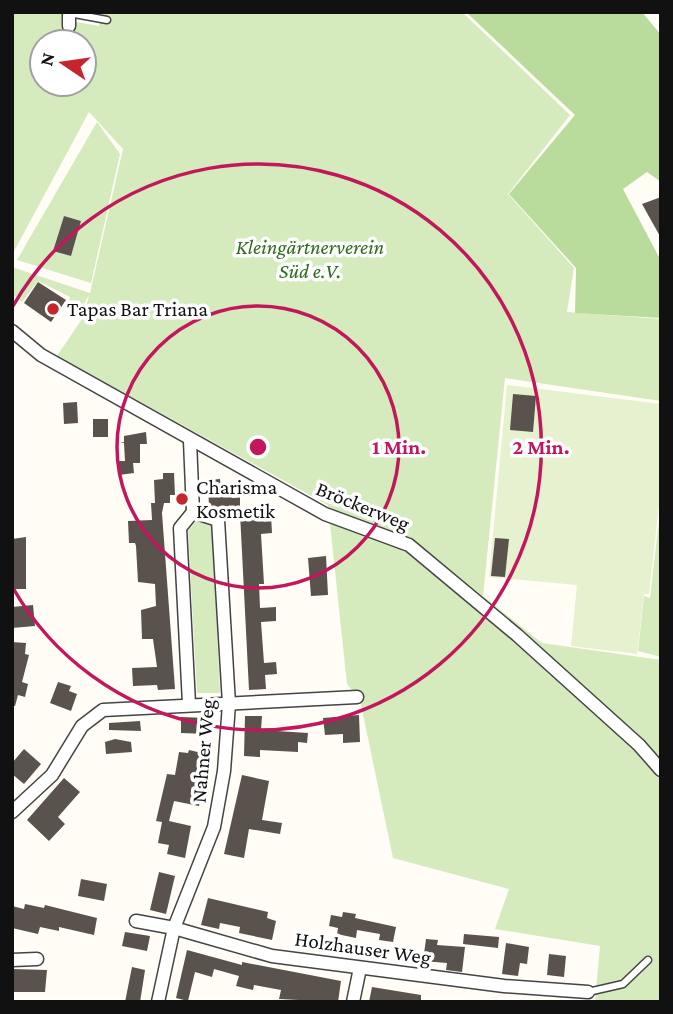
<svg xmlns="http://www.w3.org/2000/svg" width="673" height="1014" viewBox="0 0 673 1014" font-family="'Crimson Pro',serif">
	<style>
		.green { fill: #d5ebbd; fill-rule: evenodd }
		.forest { fill: #b9dc9c }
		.pitch { fill: #e6f2cf }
		.building { fill: #5a524d }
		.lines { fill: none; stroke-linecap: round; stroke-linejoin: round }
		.service-casing { stroke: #444; stroke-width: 9 }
		.minor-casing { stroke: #444; stroke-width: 15 }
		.service { stroke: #fff; stroke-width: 6 }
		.minor { stroke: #fff; stroke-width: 12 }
		.ring { fill: none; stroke: #c2185b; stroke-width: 3.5 }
		.poi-dot { fill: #c4262e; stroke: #fff; stroke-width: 2.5 }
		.labels { text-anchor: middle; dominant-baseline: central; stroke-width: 7; stroke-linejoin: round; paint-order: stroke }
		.park-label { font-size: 21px; font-style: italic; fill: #2f6b1f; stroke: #fff }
		.poi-label { font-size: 21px; fill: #111; stroke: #fff; text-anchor: start }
		.street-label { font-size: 21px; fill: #111; stroke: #fff }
		.centre { fill: #c2185b; stroke: #fff; stroke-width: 3.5 }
		.ring-label { font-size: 21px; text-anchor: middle; font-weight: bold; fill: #c2185b; stroke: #fff; stroke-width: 7; stroke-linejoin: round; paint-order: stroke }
	</style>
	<rect width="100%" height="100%" fill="#fffdf5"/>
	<g class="green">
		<path d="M12 12H63L65 20 99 26 102 12H462L570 115 508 194 574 268 567 312 661 319V401L505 378 483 596 542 643 661 660V1002H595L600 946 495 929 509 889 393 858 360 700 347 684 328 505 57 356 84 316 89 295 79 313 68 304 70 297 38 281 22 302 12 294V267L90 293 123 149 89 112 12 255ZM42 42H84V84H42Z"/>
		<path d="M97 122 120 154 91 283 17 260ZM64 216 81 221 71 256 53 250Z"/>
		<polygon points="661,503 661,657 638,651 644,596 650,598"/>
		<polygon points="196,521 212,526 220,693 197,693 188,531"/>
	</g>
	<polygon class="forest" points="466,12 642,12 661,35 661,182 647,172 623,189 661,261 661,318 575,313 576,268 509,194 575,115"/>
	<polygon class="pitch" points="507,385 661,404 661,486 649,594 644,594 637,654 571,646 577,585 489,577"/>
	<g class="building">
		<polygon points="661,197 661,238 642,204"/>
		<polygon points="64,216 81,221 71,256 53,251"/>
		<polygon points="38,282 66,300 51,322 24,303"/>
		<polygon points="513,394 536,396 533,432 510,430"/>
		<polygon points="77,402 78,423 64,424 63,403"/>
		<rect x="93" y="419" width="15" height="18"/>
		<polygon points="146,432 147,444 140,444 140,463 133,463 134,473 119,475 118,461 125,461 124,443 120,443 124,442 124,436"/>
		<polygon points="163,473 174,473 175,495 170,495 170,503 164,503 162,513 175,689 158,690 157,685 133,686 132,668 157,667 153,639 142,639 141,610 156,606 155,584 138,582 136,546 135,543 129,543 128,521 152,520 151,503 155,503 154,480 163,479"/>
		<polygon points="220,479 221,493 231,492 232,498 240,497 240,510 209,508 208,480"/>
		<polygon points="257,512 258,517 271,516 272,533 261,534 264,584 259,584 260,608 276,607 276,621 261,622 264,663 276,662 277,674 265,675 266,689 249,690 240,513"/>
		<polygon points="26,537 26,589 12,589 12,539"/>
		<polygon points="495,538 509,539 505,577 491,576"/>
		<polygon points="326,556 328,595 311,596 308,558"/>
		<polygon points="33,605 35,626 12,628 12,607"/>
		<polygon points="12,642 26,643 25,654 29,655 22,682 28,684 25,697 18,695 15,706 12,706"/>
		<polygon points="58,682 71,686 69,691 77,694 71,711 50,703"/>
		<polygon points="359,715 360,742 343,743 343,734 325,735 323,718"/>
		<polygon points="245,716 262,716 261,730 308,733 307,743 298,742 298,752 260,750 260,757 244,756"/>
		<polygon points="181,717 207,718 207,734 181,733"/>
		<polygon points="140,721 141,731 109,730 109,723"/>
		<polygon points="115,739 131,742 132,752 106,754 105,742"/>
		<polygon points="24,749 41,764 24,784 12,774 12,763"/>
		<polygon points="189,750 202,753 198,774 205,775 199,806 174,801 169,821 191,826 185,858 167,854 169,845 158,843 162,822 156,821 167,774 175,775 179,752 188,753"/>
		<polygon points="242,775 269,781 262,820 282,823 280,834 249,829 244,858 224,854"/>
		<polygon points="64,778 80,792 58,817 65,824 49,841 27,820"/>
		<polygon points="159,872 175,876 166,914 150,910"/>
		<polygon points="81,879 107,884 104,901 78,896"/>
		<polygon points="208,898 268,912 267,918 276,921 272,940 239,933 240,927 220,923 219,929 201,925"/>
		<polygon points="25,904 44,908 45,905 97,918 94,935 59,927 59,931 40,927 38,934 12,928 12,906 24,909"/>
		<polygon points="343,912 356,914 355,918 396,927 393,942 379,940 380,934 357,930 356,938 337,934 338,928 329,926 331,915 342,917"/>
		<polygon points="125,932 150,936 147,951 122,946"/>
		<polygon points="464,934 499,937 498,948 463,944"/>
		<polygon points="426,939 438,940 437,945 465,947 462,972 446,970 447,963 423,961"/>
		<polygon points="506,943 529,947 527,964 520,963 518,976 502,974"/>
		<polygon points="187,950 242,965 242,962 341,981 338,1002 279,999 281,990 254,985 253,990 236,986 239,976 214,969 212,977 195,972 188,1001 176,998"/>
		<polygon points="549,954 566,956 564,977 547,975"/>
		<polygon points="132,967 145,970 140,1002 125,1002"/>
		<polygon points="12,969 47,970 45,992 12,992"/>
		<polygon points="372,987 421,995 421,1002 369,1002"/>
	</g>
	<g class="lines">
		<g class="service-casing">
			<g id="service">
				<polyline points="69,13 107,20"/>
				<polyline points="588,992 623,984 648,960"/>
			</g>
		</g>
		<g class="minor-casing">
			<g id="minor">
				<polyline points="69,12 69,26"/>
				<polyline points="12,331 41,355 325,514 409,545 517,635 639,745 661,770"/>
				<polyline points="190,441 193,512"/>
				<polyline points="12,812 52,775 82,726 103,710 357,697"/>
				<polyline points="136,921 174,928 272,956 504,986 588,992"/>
				<polyline points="12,960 37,959"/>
				<polyline points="158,1002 174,928 214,827 224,771 229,704 218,520 193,512 180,528 189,704"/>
				<polyline points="353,1002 360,968"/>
			</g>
		</g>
		<use href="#service" class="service"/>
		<use href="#minor" class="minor"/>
	</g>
	<g class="ring">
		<circle cx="258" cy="447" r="141"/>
		<path d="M13 306A283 283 0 1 1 13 588"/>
	</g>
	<g class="poi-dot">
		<circle cx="53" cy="309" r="7"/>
		<circle cx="182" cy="499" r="7"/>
	</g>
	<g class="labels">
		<g class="park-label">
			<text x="310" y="247">Kleingärtnerverein<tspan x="310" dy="24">Süd e.V.</tspan></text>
		</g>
		<g class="poi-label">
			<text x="67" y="309">Tapas Bar Triana</text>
			<text x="196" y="487">Charisma<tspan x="196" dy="24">Kosmetik</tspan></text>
		</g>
		<g class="street-label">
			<text transform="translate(363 506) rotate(22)">Bröckerweg</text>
			<text transform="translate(203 751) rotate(-85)">Nahner Weg</text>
			<text transform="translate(363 948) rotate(8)">Holzhauser Weg</text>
		</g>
	</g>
	<circle cx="258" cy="447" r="10" class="centre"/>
	<g class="ring-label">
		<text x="399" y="454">1 Min.</text>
		<text x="541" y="454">2 Min.</text>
	</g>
	<rect width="673" height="1014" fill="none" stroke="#111111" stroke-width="28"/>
	<g transform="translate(63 63) rotate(283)"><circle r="33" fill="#ffffff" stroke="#a0a0a0" stroke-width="2"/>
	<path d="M0-5L12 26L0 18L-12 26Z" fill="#c4262e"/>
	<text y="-10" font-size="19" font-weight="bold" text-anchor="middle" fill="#111111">N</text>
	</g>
</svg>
